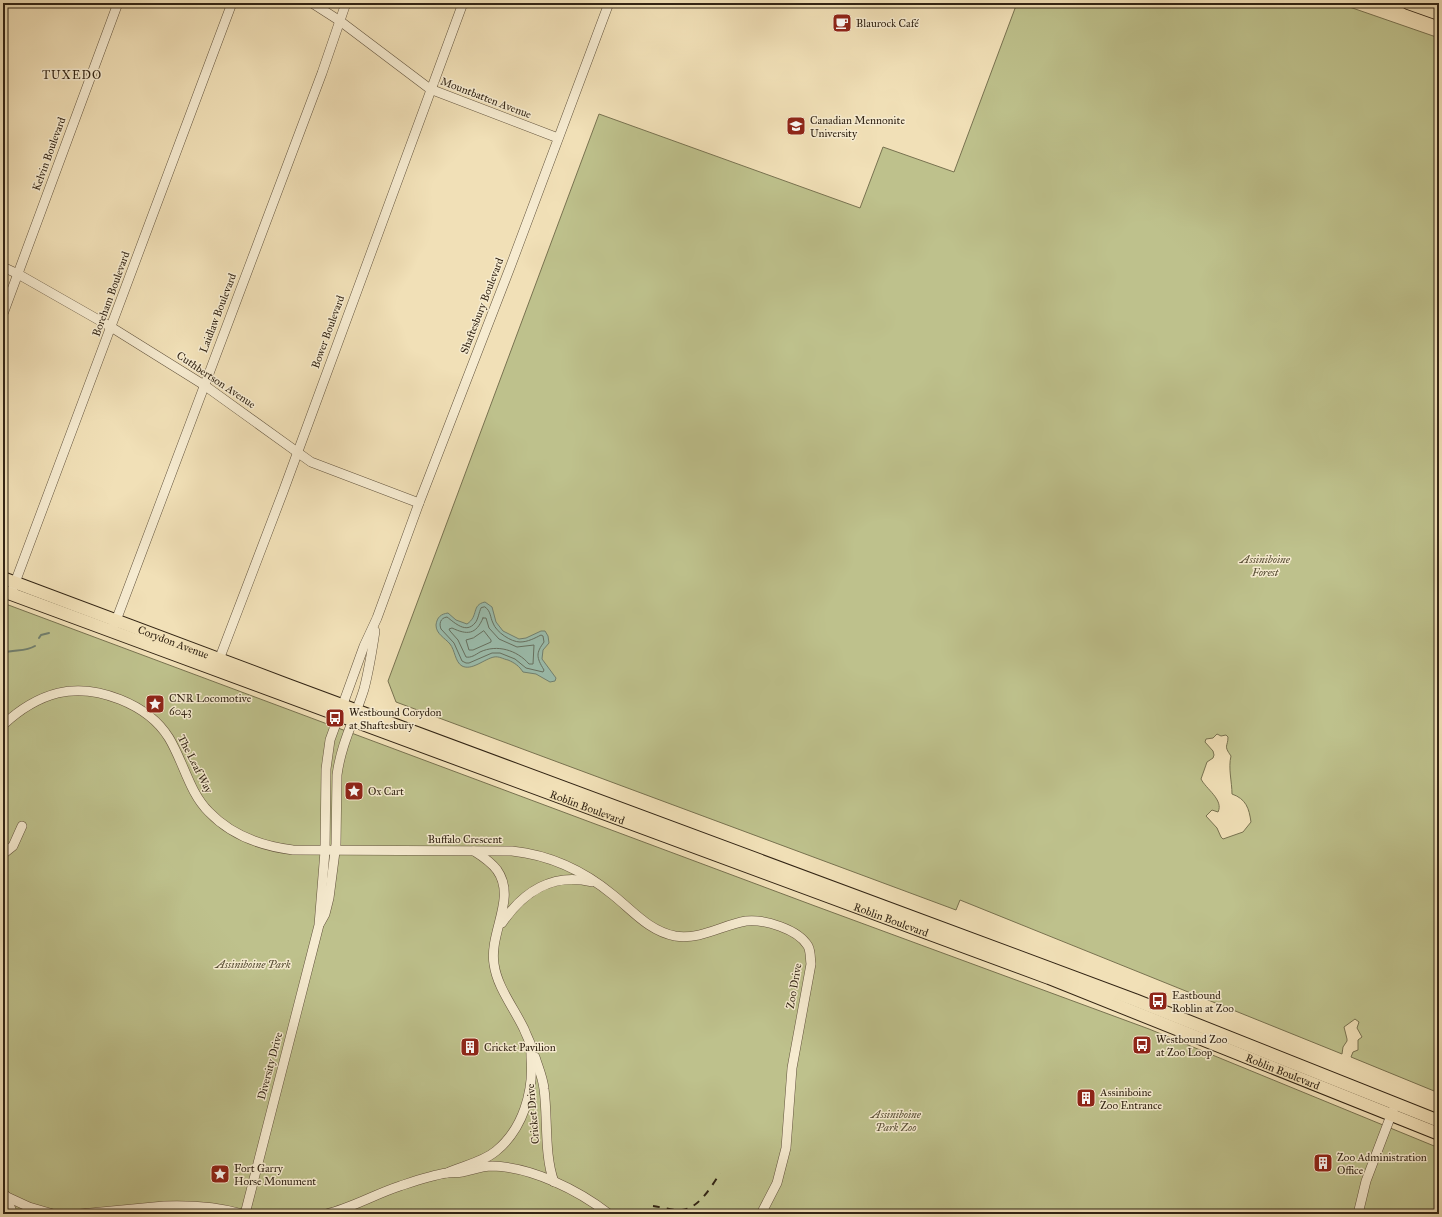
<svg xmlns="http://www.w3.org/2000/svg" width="1442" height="1217" viewBox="0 0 1442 1217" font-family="'IM FELL Great Primer',serif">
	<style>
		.green { fill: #bec18c; stroke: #787250; fill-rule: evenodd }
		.water { fill: #9bbdad; stroke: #718070 }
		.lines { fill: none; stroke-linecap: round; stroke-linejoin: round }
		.shore { stroke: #667060; stroke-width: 1 }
		.stream { stroke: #718070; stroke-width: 2 }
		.minor-casing { stroke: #62533d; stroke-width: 10 }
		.major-casing { stroke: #322414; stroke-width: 14 }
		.minor { stroke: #f6ebd0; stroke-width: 9 }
		.major { stroke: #f1e0b7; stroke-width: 12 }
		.rail { stroke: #322414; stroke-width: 2; stroke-dasharray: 7 7; stroke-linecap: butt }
		.labels { text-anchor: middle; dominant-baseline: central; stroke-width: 3; stroke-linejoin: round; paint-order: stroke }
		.poi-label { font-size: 11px; fill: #322414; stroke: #f6ebd0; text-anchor: start }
		.street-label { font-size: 11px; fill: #322414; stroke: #f6ebd0 }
		.park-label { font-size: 11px; font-style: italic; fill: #554b32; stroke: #f6ebd0 }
		.neighbourhood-label { font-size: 12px; letter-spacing: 1px; fill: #322414; stroke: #f6ebd0 }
	</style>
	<rect width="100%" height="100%" fill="#f1e0b7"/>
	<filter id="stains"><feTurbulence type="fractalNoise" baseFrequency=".005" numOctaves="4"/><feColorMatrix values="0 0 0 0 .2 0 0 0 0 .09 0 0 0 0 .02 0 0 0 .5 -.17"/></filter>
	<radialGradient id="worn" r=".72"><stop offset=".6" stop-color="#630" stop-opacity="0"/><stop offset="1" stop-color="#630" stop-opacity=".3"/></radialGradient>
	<g class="green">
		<path d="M1017 3H1338L1439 38V1093L1351 1057 1353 1052 1358 1050V1040L1362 1037 1357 1028 1359 1022 1355 1019 1344 1027 1347 1039V1041L1343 1047 1342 1054 960 900 956 910 396 702 388 681 599 114 860 208 883 147 954 172ZM1217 734 1221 736 1226 735 1228 737C1228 747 1223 745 1231 756 1228 768 1232 782 1232 794 1246 799 1249 808 1251 822L1243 832 1223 839 1221 837 1217 828 1206 816 1212 810 1218 812C1224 800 1206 789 1201 779L1207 762 1213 758 1214 755 1213 751 1205 742 1206 739 1213 738Z"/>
		<polygon points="3,603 815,906 1149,1029 1439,1148 1439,1214 3,1214"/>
	</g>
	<path class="water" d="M485 602 492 607 496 622 503 631 519 639 526 638 541 631H545L548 636 549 643 543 650 542 659 556 678 555 681 550 682 536 674 523 672C519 666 515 663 508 660 503 659 499 656 494 657 484 659 472 671 462 666 455 662 455 650 450 644 445 638 436 634 436 625 437 617 441 614 448 613L456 620 467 624C479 616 471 605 485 602Z"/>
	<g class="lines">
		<g class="shore">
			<path d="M485 607C491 611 490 617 493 623 496 632 511 642 520 642 528 642 535 638 541 635L543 636 544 642C536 653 536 657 544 670L543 672 526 668 515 659 500 653H492L469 663H466L462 661 454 643 441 629C439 624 440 618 447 617 455 623 466 634 475 623 478 620 479 612 481 608Z"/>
			<path d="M483 618H486L489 628 499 639 517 647 534 645 533 664H529C517 650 497 644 480 652 475 655 471 658 466 657L458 640 450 631 449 629 452 628C467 635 476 635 483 618Z"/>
			<polygon points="484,631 491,640 491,642 473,650 469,650 466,640 473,638"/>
		</g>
		<g class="stream">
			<polyline points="39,638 41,635 49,633"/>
			<path d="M3 653C14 649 25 652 35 646"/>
		</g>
		<g class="minor-casing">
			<g id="minor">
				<polyline points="312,3 340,21 430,89 558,138"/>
				<polyline points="3,6 4,3"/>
				<polyline points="3,267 18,274 111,327 204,385 311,462 419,503"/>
				<polyline points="3,314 118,3"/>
				<polyline points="13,588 232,3"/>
				<polyline points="114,626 322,73 346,3"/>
				<polyline points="217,665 283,492 463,3"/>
				<path d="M3 725C18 711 38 698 58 693 96 684 148 704 169 738 184 763 189 792 209 812 232 836 261 846 293 850L512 851C550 855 584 871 613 895 633 911 649 931 675 936 701 940 722 925 746 921 764 919 798 929 808 946 811 952 810 958 811 964L792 1068 786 1148 777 1183 761 1214"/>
				<polyline points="3,854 13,846 22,826"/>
				<path d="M320 923 325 914 329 898 336 844 337 775C341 744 355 718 364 689 369 670 372 651 375 631"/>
				<path d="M502 923C523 892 553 872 592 882"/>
				<path d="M535 1057C538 1067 543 1078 544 1089 548 1118 544 1155 554 1182"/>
				<path d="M447 1173C462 1166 483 1162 496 1151 523 1129 534 1091 531 1058 531 1053 531 1048 530 1043 528 1038 526 1034 524 1029 514 1008 497 987 494 964 489 932 517 898 497 870 491 862 482 856 474 851"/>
				<polyline points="3,1195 29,1207 53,1214"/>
				<polyline points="5,1195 13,1214"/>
				<path d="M80 1214 164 1206C190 1205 218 1207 243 1214"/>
				<polyline points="245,1214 319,925 325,851 326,769 330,740 364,646 377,618 419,503 511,265 609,3"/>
				<path d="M326 1214C352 1208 375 1194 400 1186 415 1181 432 1175 447 1173 452 1172 457 1173 462 1172 472 1170 482 1166 492 1166 532 1167 578 1190 609 1214"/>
				<polyline points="1358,1214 1366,1181 1393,1110"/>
			</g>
		</g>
		<g class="major-casing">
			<g id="major">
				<polyline points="1408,3 1439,14"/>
				<path id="s1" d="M3 578 288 685 1135 1000 1439 1121"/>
				<path id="s2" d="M3 591 1049 978 1439 1134"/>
			</g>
		</g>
		<use href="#minor" class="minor"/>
		<use href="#major" class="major"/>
		<path class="rail" d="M653 1206C662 1207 673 1211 682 1210 698 1209 712 1186 720 1173"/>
	</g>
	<defs>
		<g id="cafe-square" transform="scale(1)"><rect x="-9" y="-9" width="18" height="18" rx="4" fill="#8f2418" stroke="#f6ebd0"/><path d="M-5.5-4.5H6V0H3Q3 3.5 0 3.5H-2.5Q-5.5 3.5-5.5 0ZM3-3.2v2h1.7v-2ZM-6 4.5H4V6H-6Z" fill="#fff"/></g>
		<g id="university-square" transform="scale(1)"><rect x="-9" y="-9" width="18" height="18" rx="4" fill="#8f2418" stroke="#f6ebd0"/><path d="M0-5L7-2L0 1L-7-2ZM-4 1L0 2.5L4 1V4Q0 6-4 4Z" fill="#fff"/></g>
		<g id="sight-square" transform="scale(1)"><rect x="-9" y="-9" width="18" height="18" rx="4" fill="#8f2418" stroke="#f6ebd0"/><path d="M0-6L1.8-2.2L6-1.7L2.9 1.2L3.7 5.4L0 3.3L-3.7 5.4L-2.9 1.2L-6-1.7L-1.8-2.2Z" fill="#fff"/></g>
		<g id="bus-square" transform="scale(1)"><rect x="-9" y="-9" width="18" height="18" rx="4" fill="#8f2418" stroke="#f6ebd0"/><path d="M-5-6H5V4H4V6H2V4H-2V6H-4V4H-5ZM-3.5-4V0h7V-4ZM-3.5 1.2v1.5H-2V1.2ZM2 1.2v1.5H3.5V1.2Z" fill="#fff"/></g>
		<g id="building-square" transform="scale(1)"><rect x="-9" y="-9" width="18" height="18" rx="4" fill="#8f2418" stroke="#f6ebd0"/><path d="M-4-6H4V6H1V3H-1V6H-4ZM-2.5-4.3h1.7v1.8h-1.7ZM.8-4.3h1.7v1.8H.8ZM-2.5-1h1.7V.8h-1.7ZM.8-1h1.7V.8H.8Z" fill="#fff"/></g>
	</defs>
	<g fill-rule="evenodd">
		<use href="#cafe-square" x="842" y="23"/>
		<use href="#university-square" x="796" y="126"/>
		<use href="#sight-square" x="155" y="704"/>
		<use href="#bus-square" x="335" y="718"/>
		<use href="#sight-square" x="354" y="791"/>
		<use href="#bus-square" x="1158" y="1001"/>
		<use href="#bus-square" x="1142" y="1045"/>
		<use href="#building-square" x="470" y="1047"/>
		<use href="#building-square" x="1086" y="1098"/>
		<use href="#building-square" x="1323" y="1163"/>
		<use href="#sight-square" x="220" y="1174"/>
	</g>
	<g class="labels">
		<g class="poi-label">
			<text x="856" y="23">Blaurock Café</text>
			<text x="810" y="120">Canadian Mennonite<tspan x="810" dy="13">University</tspan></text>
			<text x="169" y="698">CNR Locomotive<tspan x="169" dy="13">6043</tspan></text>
			<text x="349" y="712">Westbound Corydon<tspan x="349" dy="13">at Shaftesbury</tspan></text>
			<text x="368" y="791">Ox Cart</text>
			<text x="1172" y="995">Eastbound<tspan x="1172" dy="13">Roblin at Zoo</tspan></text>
			<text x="1156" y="1039">Westbound Zoo<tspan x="1156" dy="13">at Zoo Loop</tspan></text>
			<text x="484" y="1047">Cricket Pavilion</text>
			<text x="1100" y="1092">Assiniboine<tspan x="1100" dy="13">Zoo Entrance</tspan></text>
			<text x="1337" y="1157">Zoo Administration<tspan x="1337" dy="13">Office</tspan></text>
			<text x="234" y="1168">Fort Garry<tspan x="234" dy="13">Horse Monument</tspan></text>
		</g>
		<g class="street-label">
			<text transform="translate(486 98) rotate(21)">Mountbatten Avenue</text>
			<text transform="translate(49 154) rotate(-70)">Kelvin Boulevard</text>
			<text transform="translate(111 294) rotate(-70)">Boreham Boulevard</text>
			<text transform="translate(482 306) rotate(-69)">Shaftesbury Boulevard</text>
			<text transform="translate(218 313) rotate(-69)">Laidlaw Boulevard</text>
			<text transform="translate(328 332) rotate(-70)">Bower Boulevard</text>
			<text transform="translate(216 380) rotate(34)">Cuthbertson Avenue</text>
			<text stroke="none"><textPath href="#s1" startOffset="182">Corydon Avenue</textPath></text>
			<text transform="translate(195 764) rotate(63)">The Leaf Way</text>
			<text stroke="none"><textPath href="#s2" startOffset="623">Roblin Boulevard</textPath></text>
			<text x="465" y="839">Buffalo Crescent</text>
			<text stroke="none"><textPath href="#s2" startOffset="947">Roblin Boulevard</textPath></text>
			<text transform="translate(794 986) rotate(-80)">Zoo Drive</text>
			<text transform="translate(270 1066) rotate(-75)">Diversity Drive</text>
			<text stroke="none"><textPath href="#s2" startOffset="1367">Roblin Boulevard</textPath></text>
			<text transform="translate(533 1114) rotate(-95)">Cricket Drive</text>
		</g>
		<g class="park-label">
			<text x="1265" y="559">Assiniboine<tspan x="1265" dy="13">Forest</tspan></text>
			<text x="253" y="964">Assiniboine Park</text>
			<text x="896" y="1114">Assiniboine<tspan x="896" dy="13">Park Zoo</tspan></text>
		</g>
		<g class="neighbourhood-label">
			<text x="72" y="75">TUXEDO</text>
		</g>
	</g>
	<rect width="1442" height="1217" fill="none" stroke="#f1e0b7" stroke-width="16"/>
	<rect x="4" y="4" width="1434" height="1209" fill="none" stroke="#322414" stroke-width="2"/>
	<rect x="8" y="8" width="1426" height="1201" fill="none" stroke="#322414"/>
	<rect width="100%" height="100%" filter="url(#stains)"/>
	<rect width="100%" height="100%" fill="url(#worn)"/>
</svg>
